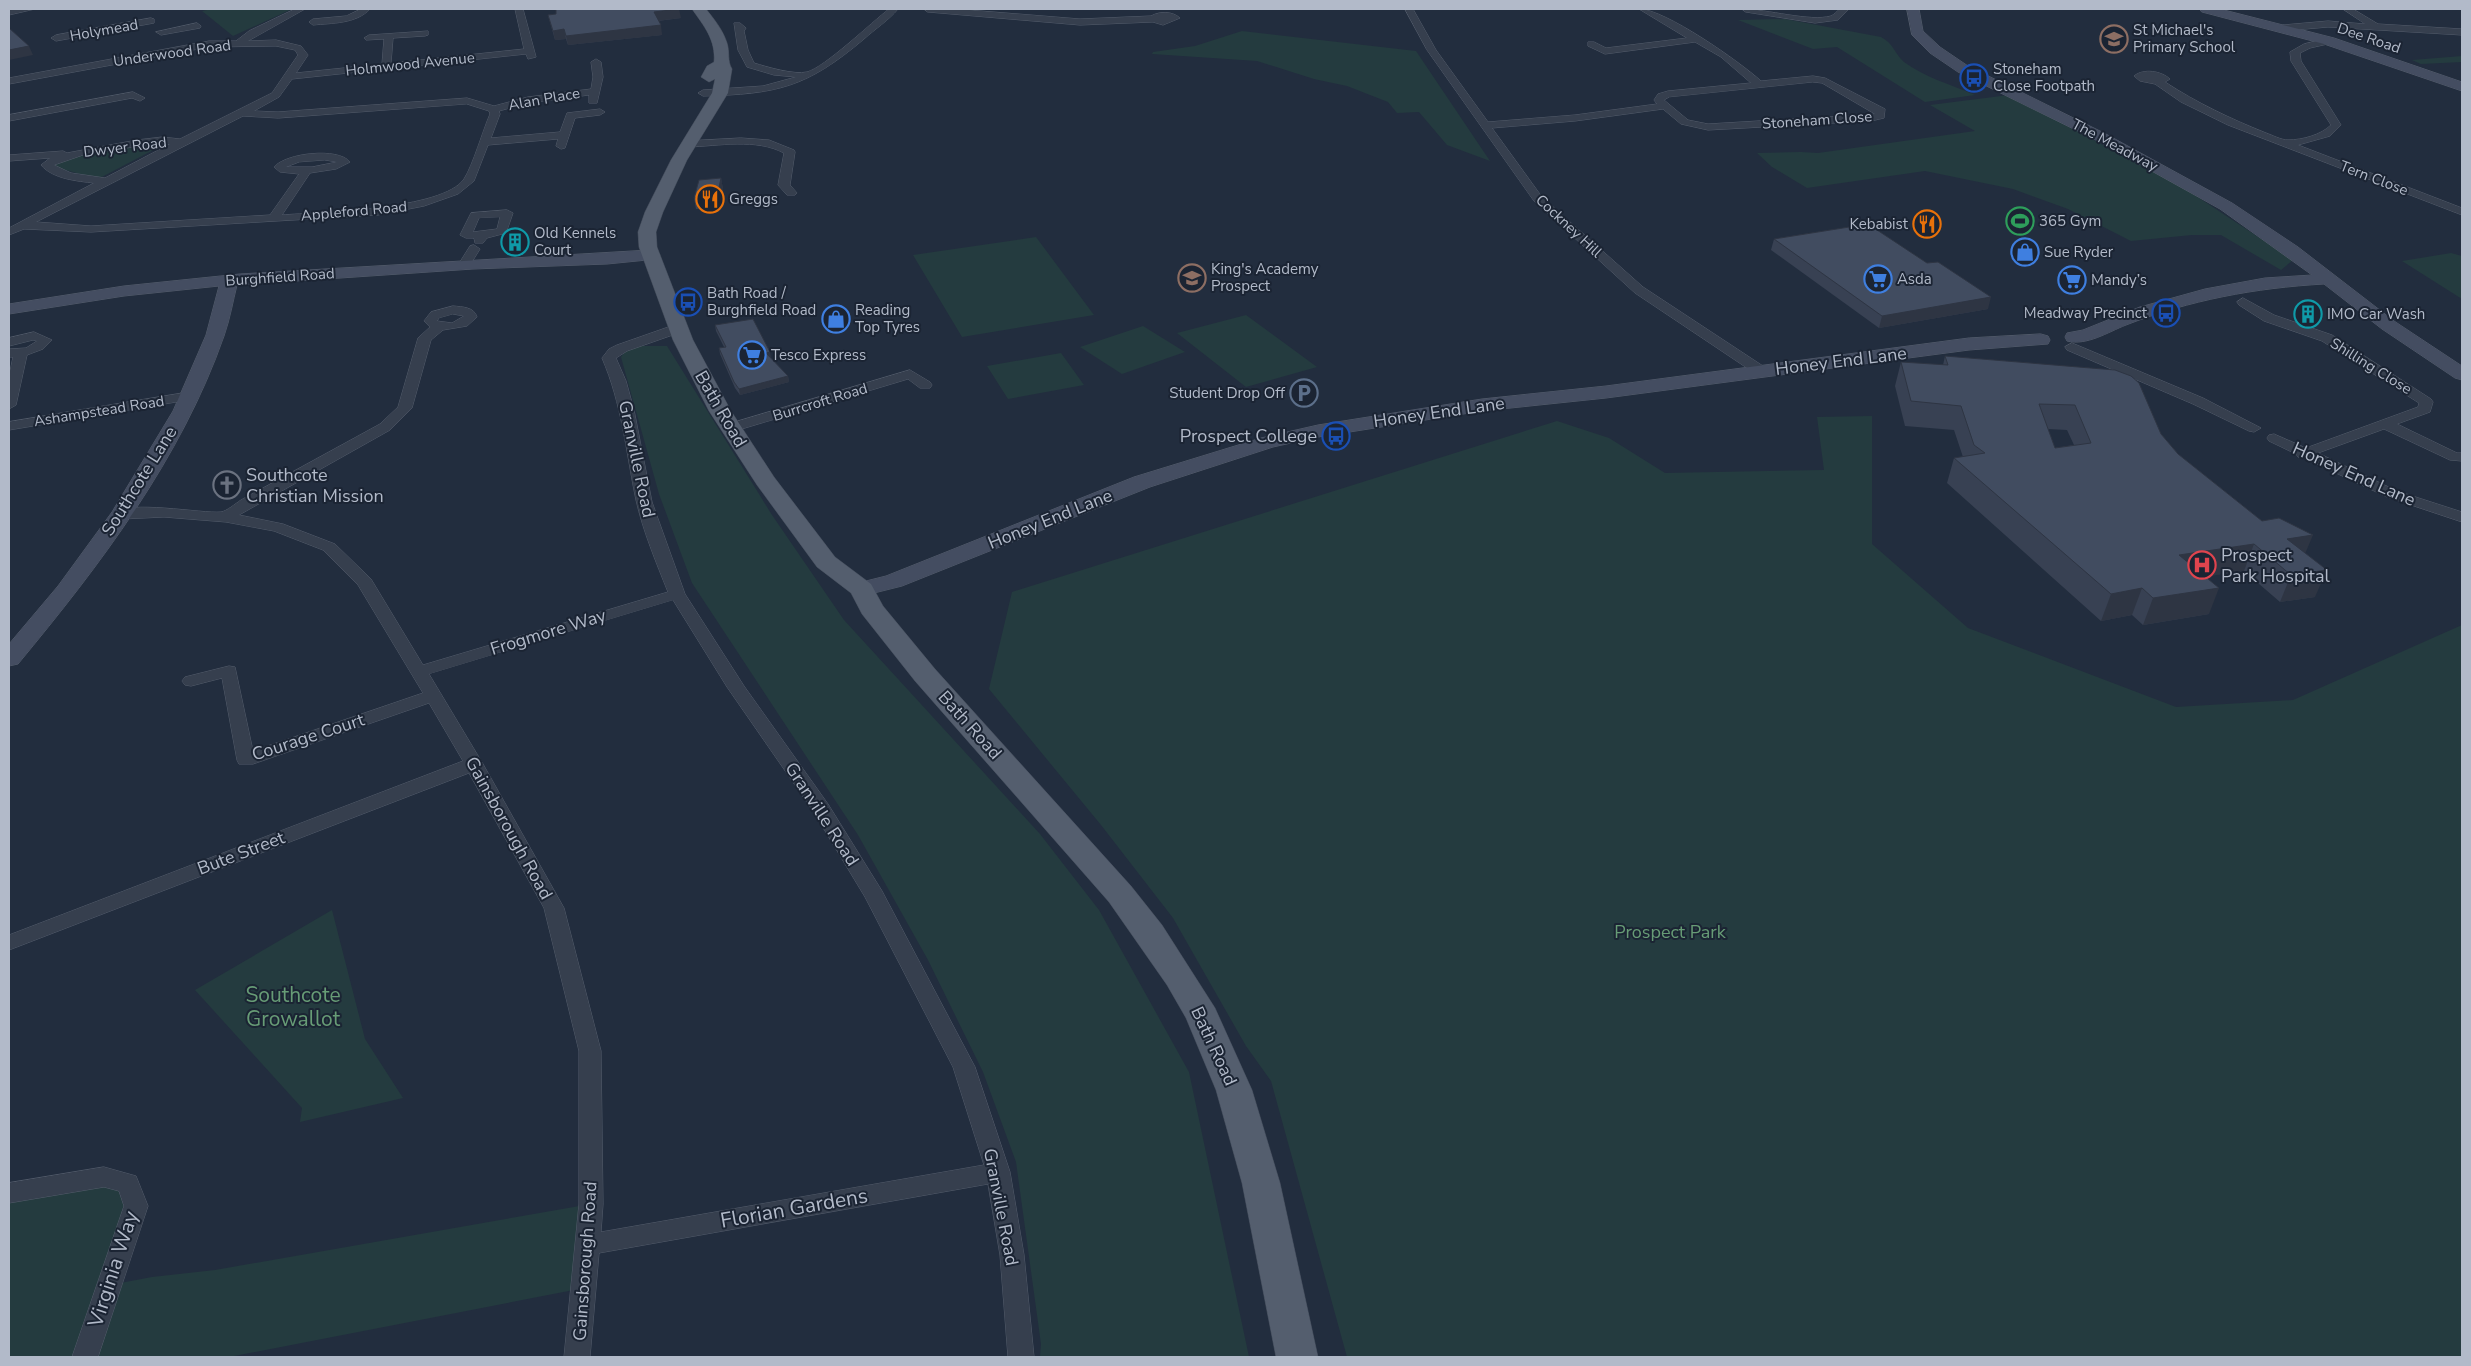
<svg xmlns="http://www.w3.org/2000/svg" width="2471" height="1366" viewBox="0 0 2471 1366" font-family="'Nunito Sans',sans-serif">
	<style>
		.green { fill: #243b3f }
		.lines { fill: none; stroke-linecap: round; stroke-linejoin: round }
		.street-casing { stroke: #545d6c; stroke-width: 1 }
		.secondary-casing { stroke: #545d6c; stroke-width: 1 }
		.primary-casing { stroke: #3f4857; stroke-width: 1 }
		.street { fill: #363f4e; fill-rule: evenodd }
		.secondary { fill: #444d61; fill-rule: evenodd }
		.primary { fill: #545e6e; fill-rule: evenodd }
		.wall { fill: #384153; fill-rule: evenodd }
		.shaded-wall { fill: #2e3543 }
		.building { fill: #414c60; stroke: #2e3543; fill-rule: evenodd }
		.labels { text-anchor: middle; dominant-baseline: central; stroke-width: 4; stroke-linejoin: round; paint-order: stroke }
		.far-street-label { font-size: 15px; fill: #b2bac9; stroke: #1b2433 }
		.far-poi-label { font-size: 15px; fill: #b2bac9; stroke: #1b2433; text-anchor: start }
		.street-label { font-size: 18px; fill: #b2bac9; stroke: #1b2433 }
		.poi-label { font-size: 18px; fill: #b2bac9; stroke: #1b2433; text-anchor: start }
		.park-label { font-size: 18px; fill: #679c76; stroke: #1b2433 }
		.near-park-label { font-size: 21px; fill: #679c76; stroke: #1b2433 }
		.near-street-label { font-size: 21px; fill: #b2bac9; stroke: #1b2433 }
	</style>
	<rect width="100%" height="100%" fill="#222d3e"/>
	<g class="green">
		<polygon points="212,9 292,9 233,36 202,11"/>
		<path d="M1785 19 1881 37C1894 44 1894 53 1904 62 1924 77 1952 85 1975 95L1925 102 1837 47 1813 49 1738 20Z"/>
		<polygon points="1242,31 1416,51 1490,161 1447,145 1419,112 1397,113 1388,102 1347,86 1314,79 1257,61 1152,54 1153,52 1195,46"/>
		<polygon points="2462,56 2462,62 2421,64 2412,60"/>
		<polygon points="2009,95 2184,188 2293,260 2281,270 2221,235 2192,235 2131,241 2068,209 2013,189 1925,171 1807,188 1772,167 1757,153 1801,152 1818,153 1975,131 1930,105"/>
		<polygon points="155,143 161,146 98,179 55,167 56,161 70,157"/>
		<polygon points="1036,237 1094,315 962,337 913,255"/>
		<polygon points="2451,253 2462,256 2462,299 2402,261"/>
		<polygon points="1246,315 1317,367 1246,387 1177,333"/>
		<polygon points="1143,326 1185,352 1122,374 1080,347"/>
		<polygon points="635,346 667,346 772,515 844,620 1040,834 1099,910 1189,1072 1249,1357 1040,1357 1041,1344 1016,1162 983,1072 928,960 858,835 692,583 659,494 621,357 626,350"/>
		<polygon points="1061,353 1084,385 1008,399 987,366"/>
		<polygon points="1872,416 1872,544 1968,628 2176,707 2293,700 2462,625 2462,1357 1347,1357 1271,1081 1246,1046 1173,918 1101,825 989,689 1012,592 1557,421 1609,438 1665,473 1824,470 1817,417"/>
		<polygon points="332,910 365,1039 403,1098 300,1122 302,1108 195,990"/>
		<polygon points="104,1177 136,1206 110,1285 152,1277 215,1270 591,1204 584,1288 229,1357 9,1357 9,1193"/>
	</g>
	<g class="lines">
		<g class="street-casing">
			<g id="street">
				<polygon points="9,9 35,9 9,15"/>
				<path d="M295 9H305L248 41 276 40 301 46 308 55 296 73 382 64 384 39 366 40 364 38 369 35 428 31V35L425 36 393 38 391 63 524 49 515 9H523L536 57 528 59 526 54 292 79 279 97 254 111 278 112 467 98 494 106 528 97 591 89 593 77 591 62 596 59 601 62 603 77 597 103H589V95L528 103 499 111 500 114 491 138 560 132 567 113 600 109 605 112 600 115 575 118 565 148 561 149 556 146 558 139 488 145 474 181 458 194 424 206 378 215 91 232 24 229 9 235V228L94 183C77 181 53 179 41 165L50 158 9 161V155L63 151 67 153 137 140 162 137 180 139 272 93 298 55 295 50 276 46 209 47 9 84V78L209 41H236L249 31ZM467 104 489 111 490 114C483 130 473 165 464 179 443 210 319 212 282 215L310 173 336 169 350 162C338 147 286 153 274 167L280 172 299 174 270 215 91 226 36 222 243 116 278 118ZM152 144H170L105 178 71 173 54 165 83 155ZM325 160 337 162 312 167H286L299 162Z"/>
				<path d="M361 9H370C356 24 332 23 313 25L309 22 313 19 346 16Z"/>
				<path d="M889 9H898C889 20 875 29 864 39 806 88 777 94 703 96L698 93 703 90 763 86 796 77 774 75 747 67 738 50 734 23H740L746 28 744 31 748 50 754 63C767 67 794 75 807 72 824 68 872 22 889 9Z"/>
				<path d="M924 9H956L1080 19 1151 16C1160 11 1172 11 1180 18L1163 25 1153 22 1080 25 928 12Z"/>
				<path d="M1405 9H1413L1436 50 1488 122 1575 115 1657 104 1654 100 1658 94 1668 91 1751 83 1721 57 1695 42 1605 54 1588 46V42H1594L1606 48 1687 38 1639 9C1665 9 1740 62 1761 81L1813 76 1825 78 1885 109 1884 118 1871 121 1708 130 1681 124 1663 109 1575 121 1492 128 1542 197 1643 287 1766 368 1768 371 1766 374H1756L1635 293 1534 201 1427 50ZM1813 82 1822 83 1875 114 1708 124 1688 120 1664 100 1669 97Z"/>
				<path d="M1742 9C1767 9 1810 22 1831 16 1834 15 1837 11 1840 9H1849L1838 20 1815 23 1746 12Z"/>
				<polygon points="2343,9 2353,9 2378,24 2462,29 2462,35 2328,27 2283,31 2279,28 2283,25 2328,21 2365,24"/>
				<polygon points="151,18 154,19 154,23 56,41 51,38 56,35"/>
				<polygon points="197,23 201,26 200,28 161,35 156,32"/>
				<path d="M2329 38 2334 41 2332 43 2310 48 2300 53 2301 61 2341 125 2330 136 2298 145 2462 208V215L2228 125 2181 102 2155 84 2140 81 2134 76C2144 68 2161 71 2170 79L2165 82C2197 103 2231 119 2266 133 2272 135 2281 140 2288 140 2302 140 2321 135 2331 125L2291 61 2290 52 2304 44Z"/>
				<polygon points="133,92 145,98 140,101 132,98 9,121 9,115"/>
				<path d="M741 138 769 140 794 150 795 152 790 185 797 193 795 195H787L778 185 784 153C756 138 719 146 688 147L683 144 688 141Z"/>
				<path d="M507 210 513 213 506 233 487 238 483 243H475L474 238H466L460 235 471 213ZM500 217 497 229 473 232 479 218Z"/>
				<polygon points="474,245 480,249 470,265 468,268 460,268 458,265 470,246"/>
				<polygon points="2243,298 2274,315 2332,335 2431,399 2433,402 2430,412 2397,424 2457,453 2462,453 2462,461 2450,460 2384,429 2318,453 2397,491 2462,512 2462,522 2387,497 2304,458 2298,457 2296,454 2269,441 2267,438 2269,435 2274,434 2306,448 2418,407 2419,403 2322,341 2264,321 2239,305 2237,302"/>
				<path d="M453 306C463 307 474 307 477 317L467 326 443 330 431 340 412 408 390 430 239 515 283 524 335 544 371 579 423 665 668 592C656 562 643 531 636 500 626 452 622 404 602 358L609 349 617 345 674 325H684L685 328 684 331 627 351 616 358 626 381 634 410 652 502 685 594 744 686 828 804 882 891 975 1067 1010 1172 1024 1255 1034 1357H1008L1000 1255 988 1184 599 1253 590 1357H564L579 1204V1051L544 908 469 773 9 950V935L463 761 429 703 253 764H239L237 760 222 678 191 686 185 685 182 681 185 677 229 666 235 667 253 751 423 693 358 585 323 550 274 531 226 522 164 517 122 519 114 514C125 499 203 514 221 512 227 511 235 504 241 500L380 424 398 407 418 338 430 327 424 321 431 312ZM453 314 464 316 452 323 437 321 439 318ZM673 600 727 687 813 811 865 897 953 1067 984 1165 601 1232 603 1204 601 1051 564 908 483 764 429 674Z"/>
				<polygon points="34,332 52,340 43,349 27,355 16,405 9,409 9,376 13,357 9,357 9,349 26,348 37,341 33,340 9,346 9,338"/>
				<polygon points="2072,343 2203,398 2261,428 2254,432 2249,431 2193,404 2067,350 2065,347"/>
				<polygon points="910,370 930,382 932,385 930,388 920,388 908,379 735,431 725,431 723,428 725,425"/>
				<polygon points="189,392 194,393 196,396 194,399 9,430 9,422"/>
				<polygon points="104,1167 136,1176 148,1206 98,1357 72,1357 124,1206 119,1191 104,1187 9,1203 9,1183"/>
			</g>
		</g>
		<g class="secondary-casing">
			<g id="secondary">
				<path d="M1907 9H1919L1923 31 1940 47 1968 66 2104 133 2232 203 2298 247 2394 321 2462 366V380L2455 378 2382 329 2324 284C2255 288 2190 300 2126 325 2108 332 2087 346 2067 341L2065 337 2067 333 2083 330 2140 307 2205 289 2265 278 2312 275 2220 209 2094 139 1958 72 1930 53 1912 35Z"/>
				<polygon points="2200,9 2220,9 2334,38 2462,82 2462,91 2324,44 2202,12"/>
				<path d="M651 250 657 251 660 255 657 259 607 264 473 269 237 285C233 301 230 319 224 336 181 459 100 565 18 664L9 666V644L58 586 112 512 173 411 206 335 219 286 124 296 9 314V304L124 286 240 274Z"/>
				<polygon points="2041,334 2048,336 2050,340 2048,344 1969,350 1606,398 1482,411 1318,437 1273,447 1150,487 902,586 862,596 854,594 850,589 854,584 886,576 1134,477 1261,438 1318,425 1482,399 1606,386 1969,338"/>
			</g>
		</g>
		<g class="primary-casing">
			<path id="primary" d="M692 9H706C714 19 723 30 727 43 730 52 727 61 732 69L728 93 687 160 663 212 656 232 657 247 693 340 731 411 774 477 835 557 871 584 883 606 935 669 1131 886 1162 925 1215 1008 1252 1090 1280 1183 1318 1357H1276L1242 1183 1216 1090 1186 1018 1167 985 1109 902 915 681 862 614 851 593 817 567 757 485 709 411 673 340 639 247 638 232 645 212 671 160 712 93 715 79 709 82 701 77 707 66 714 62C716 40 704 26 692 9Z"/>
		</g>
		<use href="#street" class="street"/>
		<use href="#secondary" class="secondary"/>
		<use href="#primary" class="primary"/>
	</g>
	<g class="wall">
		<polygon points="556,14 681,18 658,21 662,35 568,45 566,39 555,40 548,15"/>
		<polygon points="721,178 723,189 719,208 696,209 694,198"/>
		<polygon points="1774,239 1988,309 1879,328 1771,250"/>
		<polygon points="715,325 771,358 788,376 789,382 740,395 735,388 720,354 719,348 724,347 716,331"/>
		<path d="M1945 356 2161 434 2178 454 2262 521 2305 554 2315 597 2280 602 2244 571 2205 576 2209 614 2143 625 2132 615 2101 621 1947 483 1954 458 1963 457 1954 430 1905 426 1895 386 1901 362 1943 365ZM2048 429 2067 430 2074 445 2055 448Z"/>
	</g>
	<g class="shaded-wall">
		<polygon points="679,9 681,18 656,21 654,12"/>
		<polygon points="661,25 662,35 568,45 566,36"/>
		<polygon points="564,29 566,39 555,40 553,31"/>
		<polygon points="29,46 33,55 9,60 9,50"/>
		<polygon points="721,178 723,189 719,208 717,197"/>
		<polygon points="1991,297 1988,309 1879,328 1882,316"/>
		<polygon points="770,352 771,358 766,353"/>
		<polygon points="788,376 789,382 740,395 739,389"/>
		<polygon points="2313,535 2302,561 2287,539"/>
		<polygon points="2254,544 2244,571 2169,582 2179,555"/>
		<polygon points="2327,570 2315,597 2280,602 2291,575"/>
		<polygon points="2142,588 2132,615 2101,621 2111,594"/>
		<polygon points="2219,588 2209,614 2143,625 2153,598"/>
	</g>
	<g class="building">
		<polygon points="556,9 679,9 654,12 661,25 566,36 564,29 553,31 548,15 556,14"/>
		<polygon points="9,28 29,46 9,50"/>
		<polygon points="721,178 717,197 694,198 699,180"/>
		<polygon points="1868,224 1927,263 1938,262 1991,297 1882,316 1774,239"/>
		<polygon points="753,319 770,352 766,353 788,376 739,389 734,382 719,348 726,347 715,325"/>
		<path d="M1945 356 2115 370 2131 376 2139 383 2161 434 2178 454 2262 521 2279 518 2313 535 2287 539 2327 570 2291 575 2254 544 2179 555 2219 588 2153 598 2142 588 2111 594 1954 458 1985 453 1974 445 1961 406 1911 401 1901 362 1948 365ZM2039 404 2075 405 2091 443 2055 448Z"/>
	</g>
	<defs>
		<g id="school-ring" transform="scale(1.4375)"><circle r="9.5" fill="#1b2433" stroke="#8d6e63" stroke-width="1.5"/><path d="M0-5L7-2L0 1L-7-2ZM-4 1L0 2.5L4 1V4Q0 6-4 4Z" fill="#8d6e63"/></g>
		<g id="bus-ring" transform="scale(1.4375)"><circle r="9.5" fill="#1b2433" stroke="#1a4fb4" stroke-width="1.5"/><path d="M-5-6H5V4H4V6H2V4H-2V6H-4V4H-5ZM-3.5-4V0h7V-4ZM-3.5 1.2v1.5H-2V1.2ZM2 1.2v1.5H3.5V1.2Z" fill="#1a4fb4"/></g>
		<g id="restaurant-ring" transform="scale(1.4375)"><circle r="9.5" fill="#1b2433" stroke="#e8710a" stroke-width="1.5"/><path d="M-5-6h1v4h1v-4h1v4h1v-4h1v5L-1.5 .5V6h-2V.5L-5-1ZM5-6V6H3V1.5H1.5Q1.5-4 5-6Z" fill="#e8710a"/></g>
		<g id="stadium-ring" transform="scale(1.4375)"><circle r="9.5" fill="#1b2433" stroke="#2e9e5b" stroke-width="1.5"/><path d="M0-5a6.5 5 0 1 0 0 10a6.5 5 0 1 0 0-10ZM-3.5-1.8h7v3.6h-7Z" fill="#2e9e5b"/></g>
		<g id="building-ring" transform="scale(1.4375)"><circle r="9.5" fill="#1b2433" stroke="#0f9aa8" stroke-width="1.5"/><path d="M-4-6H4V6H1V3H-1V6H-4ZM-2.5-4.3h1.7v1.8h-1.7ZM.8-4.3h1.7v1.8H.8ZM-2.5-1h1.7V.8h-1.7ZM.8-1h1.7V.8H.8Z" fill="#0f9aa8"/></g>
		<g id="shop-ring" transform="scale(1.4375)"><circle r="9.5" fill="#1b2433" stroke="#3f7fe0" stroke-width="1.5"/><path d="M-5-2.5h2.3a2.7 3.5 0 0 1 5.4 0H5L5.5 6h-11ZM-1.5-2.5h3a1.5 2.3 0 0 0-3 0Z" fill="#3f7fe0"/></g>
		<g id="supermarket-ring" transform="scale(1.4375)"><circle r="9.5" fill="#1b2433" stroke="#3f7fe0" stroke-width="1.5"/><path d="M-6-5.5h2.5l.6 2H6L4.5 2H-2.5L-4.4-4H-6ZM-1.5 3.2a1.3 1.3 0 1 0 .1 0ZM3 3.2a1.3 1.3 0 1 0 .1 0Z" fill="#3f7fe0"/></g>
		<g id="parking-ring" transform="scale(1.4375)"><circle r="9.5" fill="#1b2433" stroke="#5c6f8a" stroke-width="1.5"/><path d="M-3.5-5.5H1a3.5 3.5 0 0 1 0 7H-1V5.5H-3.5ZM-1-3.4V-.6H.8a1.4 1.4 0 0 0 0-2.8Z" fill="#5c6f8a"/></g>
		<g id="church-ring" transform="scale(1.4375)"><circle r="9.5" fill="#1b2433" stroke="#6b7280" stroke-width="1.5"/><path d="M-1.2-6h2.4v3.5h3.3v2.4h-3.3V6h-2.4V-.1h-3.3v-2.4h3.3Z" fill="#6b7280"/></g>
		<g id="hospital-ring" transform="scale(1.4375)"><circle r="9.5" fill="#1b2433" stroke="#e0444e" stroke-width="1.5"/><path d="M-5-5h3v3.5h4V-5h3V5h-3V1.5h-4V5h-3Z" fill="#e0444e"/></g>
	</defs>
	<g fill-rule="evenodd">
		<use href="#school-ring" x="2114" y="39"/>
		<use href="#bus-ring" x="1974" y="78"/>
		<use href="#restaurant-ring" x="710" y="199"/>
		<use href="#stadium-ring" x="2020" y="221"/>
		<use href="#restaurant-ring" x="1927" y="224"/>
		<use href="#building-ring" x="515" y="242"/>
		<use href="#shop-ring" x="2025" y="252"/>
		<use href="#school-ring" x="1192" y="278"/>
		<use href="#supermarket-ring" x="1878" y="279"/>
		<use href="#supermarket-ring" x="2072" y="280"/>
		<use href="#bus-ring" x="688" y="302"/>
		<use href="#bus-ring" x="2166" y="313"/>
		<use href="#building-ring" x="2308" y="314"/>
		<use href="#shop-ring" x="836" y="319"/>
		<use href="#supermarket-ring" x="752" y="355"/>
		<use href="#parking-ring" x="1304" y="393"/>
		<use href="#bus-ring" x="1336" y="436"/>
		<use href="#church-ring" x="227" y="485"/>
		<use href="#hospital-ring" x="2202" y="565"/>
	</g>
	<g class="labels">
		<g class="far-street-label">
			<text transform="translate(104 30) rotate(-10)">Holymead</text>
			<text transform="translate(2369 38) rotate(19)">Dee Road</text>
			<text transform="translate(172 53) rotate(-8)">Underwood Road</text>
			<text transform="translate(410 64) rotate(-6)">Holmwood Avenue</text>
			<text transform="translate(544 99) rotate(-10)">Alan Place</text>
			<text transform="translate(1817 120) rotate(-4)">Stoneham Close</text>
			<text transform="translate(2115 145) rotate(28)">The Meadway</text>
			<text transform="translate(125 147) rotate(-7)">Dwyer Road</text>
			<text transform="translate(2374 178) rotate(21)">Tern Close</text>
			<text transform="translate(354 211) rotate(-5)">Appleford Road</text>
			<text transform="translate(1569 226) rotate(43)">Cockney Hill</text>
			<text transform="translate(280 277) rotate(-4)">Burghfield Road</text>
			<text transform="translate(2371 366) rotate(32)">Shilling Close</text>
			<text transform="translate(820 402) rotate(-17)">Burrcroft Road</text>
			<text transform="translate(99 411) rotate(-9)">Ashampstead Road</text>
		</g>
		<g class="far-poi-label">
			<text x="2133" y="30">St Michael's<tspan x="2133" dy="17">Primary School</tspan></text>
			<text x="1993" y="69">Stoneham<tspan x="1993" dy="17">Close Footpath</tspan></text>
			<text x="729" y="199">Greggs</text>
			<text x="2039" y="221">365 Gym</text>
			<text x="1908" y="224" text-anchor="end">Kebabist</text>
			<text x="534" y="233">Old Kennels<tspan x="534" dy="17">Court</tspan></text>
			<text x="2044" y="252">Sue Ryder</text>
			<text x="1211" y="269">King's Academy<tspan x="1211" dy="17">Prospect</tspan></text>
			<text x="1897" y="279">Asda</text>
			<text x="2091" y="280">Mandy’s</text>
			<text x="707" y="293">Bath Road /<tspan x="707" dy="17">Burghfield Road</tspan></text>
			<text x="855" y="310">Reading<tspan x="855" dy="17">Top Tyres</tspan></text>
			<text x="2147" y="313" text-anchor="end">Meadway Precinct</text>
			<text x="2327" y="314">IMO Car Wash</text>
			<text x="771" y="355">Tesco Express</text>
			<text x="1285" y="393" text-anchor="end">Student Drop Off</text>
		</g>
		<g class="street-label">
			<text transform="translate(1841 361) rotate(-7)">Honey End Lane</text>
			<text transform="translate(721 409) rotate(60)">Bath Road</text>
			<text transform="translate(1439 412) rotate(-8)">Honey End Lane</text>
			<text transform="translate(637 459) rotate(78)">Granville Road</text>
			<text transform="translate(2354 474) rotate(24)">Honey End Lane</text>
			<text transform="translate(139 481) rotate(-58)">Southcote Lane</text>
			<text transform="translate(1050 519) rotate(-22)">Honey End Lane</text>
			<text transform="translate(548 632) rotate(-17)">Frogmore Way</text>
			<text transform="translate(970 725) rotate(48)">Bath Road</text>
			<text transform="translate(308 737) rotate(-18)">Courage Court</text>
			<text transform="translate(822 814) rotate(57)">Granville Road</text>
			<text transform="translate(509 828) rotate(61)">Gainsborough Road</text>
			<text transform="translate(241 853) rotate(-21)">Bute Street</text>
			<text transform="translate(1214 1046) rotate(65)">Bath Road</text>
			<text transform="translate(1001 1207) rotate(79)">Granville Road</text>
			<text transform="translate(585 1261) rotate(-86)">Gainsborough Road</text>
		</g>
		<g class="poi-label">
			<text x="1317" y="436" text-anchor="end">Prospect College</text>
			<text x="246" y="475">Southcote<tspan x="246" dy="21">Christian Mission</tspan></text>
			<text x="2221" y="555">Prospect<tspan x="2221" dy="21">Park Hospital</tspan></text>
		</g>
		<g class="park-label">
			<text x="1670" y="932">Prospect Park</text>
		</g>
		<g class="near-park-label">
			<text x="293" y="995">Southcote<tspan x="293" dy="24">Growallot</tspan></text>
		</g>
		<g class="near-street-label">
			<text transform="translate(794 1208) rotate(-10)">Florian Gardens</text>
			<text transform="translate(113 1269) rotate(-72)">Virginia Way</text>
		</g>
	</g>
	<rect width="2471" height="1366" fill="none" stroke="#b2bac9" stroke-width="20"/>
</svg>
